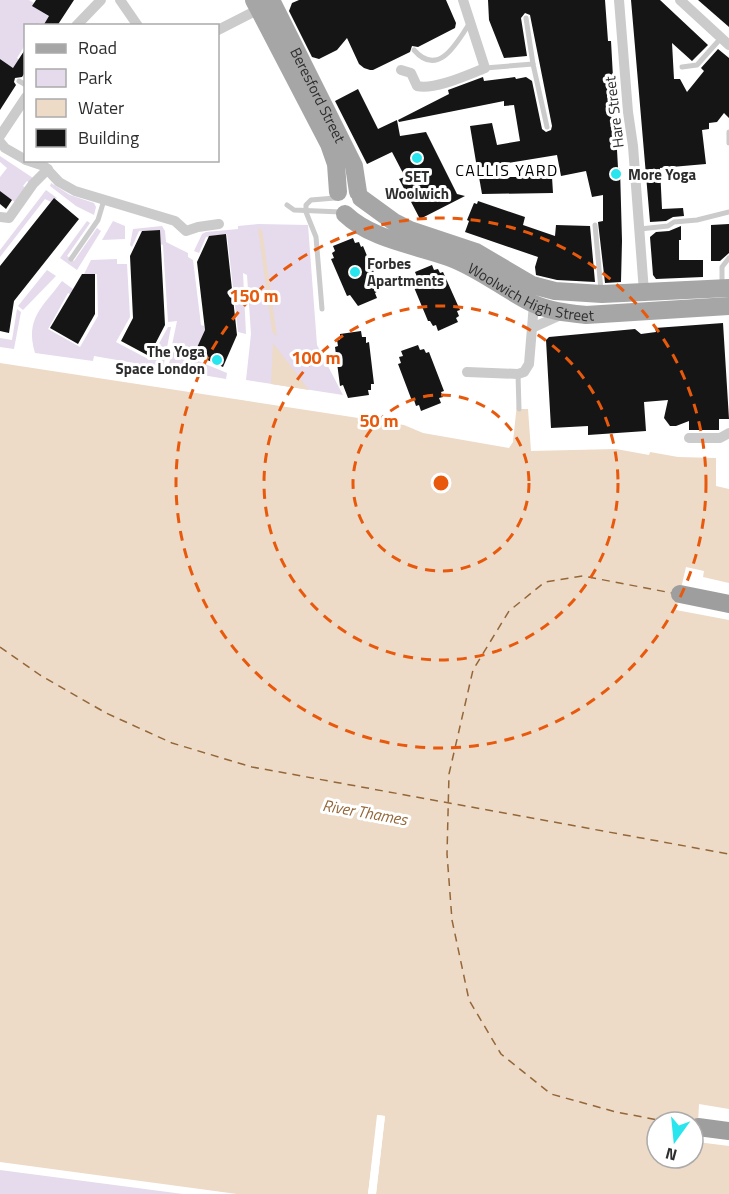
<svg xmlns="http://www.w3.org/2000/svg" width="729" height="1194" viewBox="0 0 729 1194" font-family="'Titillium Web',sans-serif">
	<style>
		.green { fill: #e5dbec }
		.water { fill: #eddac7; fill-rule: evenodd }
		.pier { fill: #fff }
		.lines { fill: none; stroke-linecap: round; stroke-linejoin: round }
		.ferry { stroke: #946739; stroke-width: 1.5; stroke-dasharray: 8 6; stroke-linecap: butt }
		.building { fill: #151515 }
		.service { stroke: #cbcbcb; stroke-width: 5 }
		.minor { stroke: #cbcbcb; stroke-width: 10 }
		.primary { stroke: #a6a6a6; stroke-width: 18 }
		.trunk { stroke: #9e9e9e; stroke-width: 18 }
		.ring { fill: none; stroke: #e8590c; stroke-width: 3; stroke-dasharray: 10 8 }
		.poi-dot { fill: #29e5ed; stroke: #fff; stroke-width: 2 }
		.labels { text-anchor: middle; dominant-baseline: central; stroke-width: 6; stroke-linejoin: round; paint-order: stroke }
		.street-label { font-size: 15px; fill: #2e2e2e; stroke: #fff }
		.poi-label { font-size: 15px; font-weight: bold; fill: #2e2e2e; stroke: #fff; text-anchor: start }
		.neighbourhood-label { font-size: 16px; letter-spacing: 1.5px; fill: #000; stroke: #fff }
		.water-label { font-size: 16px; font-style: italic; fill: #946739; stroke: #fff }
		.centre { fill: #e8590c; stroke: #fff; stroke-width: 3 }
		.ring-label { font-size: 18px; text-anchor: middle; font-weight: bold; fill: #e8590c; stroke: #fff; stroke-width: 6; stroke-linejoin: round; paint-order: stroke }
	</style>
	<rect width="100%" height="100%" fill="#fff"/>
	<g class="green">
		<polygon points="0,0 29,0 34,3 33,6 59,23 45,25 40,23 38,25 26,26 25,45 17,58 25,64 23,75 0,59"/>
		<polygon points="0,156 33,178 31,184 27,181 23,186 27,189 16,203 0,191 0,177 7,168 0,162"/>
		<polygon points="51,183 70,195 94,203 96,207 94,215 76,206 50,186"/>
		<polygon points="46,190 57,198 51,202 45,199 0,257 0,250"/>
		<polygon points="87,221 90,223 67,256 74,261 97,228 101,231 77,270 60,258"/>
		<polygon points="113,221 125,226 125,239 102,240"/>
		<polygon points="258,224 308,225 317,345 343,395 246,380 251,334 247,275 243,273 246,334 238,332 227,234 206,237 199,253 194,251 202,234 206,232 238,229 238,226"/>
		<polygon points="162,226 165,231 166,242 188,253 188,257 193,260 201,325 204,326 205,330 194,354 172,345 177,321 168,322 163,245 160,244 160,230 139,231 132,247 130,245 133,229"/>
		<path d="M117 259V264H127L130 317 116 342 150 360 168 327H171L163 368 94 356 93 361 35 353C25 318 42 308 62 281L73 289 70 294 68 293 48 329 80 347 98 316 97 274H84L91 260Z"/>
		<polygon points="47,270 56,276 23,310 18,306"/>
		<polygon points="17,309 21,312 14,349 0,347 0,338 12,340"/>
		<polygon points="174,351 227,373 226,379 168,369 171,354"/>
		<polygon points="0,1170 183,1194 0,1194"/>
	</g>
	<g class="water">
		<polygon points="258,228 262,230 277,337 272,331"/>
		<polygon points="273,343 309,390 271,384"/>
		<path d="M0 363 404 425 423 433 509 448 513 442 517 404 519 409H528L531 451 616 449 649 455 650 452 678 457 716 458V486L729 489V1194H376L385 1116 378 1115 368 1194H237L0 1162ZM657 1122H693V1158H657Z"/>
	</g>
	<g class="pier">
		<polygon points="686,567 704,571 703,577 729,583 729,620 676,610"/>
		<polygon points="699,1104 729,1109 729,1146 697,1142"/>
		<polygon points="377,1115 385,1116 376,1194 373,1194 382,1118 380,1118 371,1194 368,1194"/>
	</g>
	<g class="lines">
		<g class="ferry">
			<polyline points="0,647 40,675 106,713 172,743 252,767 729,854"/>
			<polyline points="669,1122 616,1112 551,1094 501,1054 469,1000 452,920 447,854 449,774 473,670 509,611 545,582 583,576 672,593"/>
		</g>
	</g>
	<g class="building">
		<polygon points="36,0 74,0 57,26 43,26 49,16 32,6"/>
		<polygon points="299,0 446,0 456,23 455,28 418,47 412,46 410,52 373,70 370,70 364,68 359,64 347,38 337,50 319,59 312,57 289,11 292,3"/>
		<polygon points="488,0 605,0 608,41 611,41 618,168 620,168 622,241 621,282 605,283 598,222 603,221 603,195 592,197 586,171 561,176 557,155 477,168 470,126 492,123 497,145 520,141 514,105 504,106 504,101 399,122 398,120 449,94 448,90 483,77 484,81 515,77 516,79 526,77 532,81 542,129 546,132 551,130 552,126 530,15 525,13 521,18 527,56 504,58 489,20"/>
		<polygon points="631,0 660,0 708,45 692,61 672,43 674,79 680,79 687,92 704,71 701,68 718,49 729,58 729,118 724,113 717,122 709,123 709,129 702,130 706,164 660,168 662,209 683,208 684,216 673,217 666,221 650,222"/>
		<polygon points="698,0 729,0 729,27"/>
		<polygon points="26,48 26,71 22,77 15,78 14,82 16,85 0,110 0,59 13,68"/>
		<polygon points="358,89 378,129 397,120 400,136 426,132 457,194 465,196 420,219 399,179 405,177 392,152 367,164 335,101"/>
		<polygon points="479,177 552,177 553,193 482,194"/>
		<polygon points="0,191 12,200 6,209 0,204"/>
		<polygon points="54,198 79,219 14,301 9,333 0,331 0,266"/>
		<polygon points="478,201 525,217 523,225 555,236 556,225 590,226 595,282 557,280 536,275 535,267 538,257 465,232 469,221 467,220 474,203 477,204"/>
		<polygon points="729,224 729,253 720,261 711,261 711,225"/>
		<polygon points="681,226 681,240 679,240 679,260 703,260 703,277 656,279 653,275 650,237 656,232 669,231"/>
		<polygon points="160,230 165,325 149,356 121,341 133,318 130,256 142,231"/>
		<polygon points="226,234 237,335 223,367 194,354 205,330 197,262 209,236"/>
		<polygon points="353,238 355,243 359,242 361,247 363,246 379,285 376,286 378,291 375,293 377,298 358,306 350,295 347,296 331,259 334,258 332,253 335,251 333,246"/>
		<polygon points="432,265 434,270 438,269 440,273 443,272 460,310 457,311 459,316 456,318 458,322 438,331 436,325 433,326 430,321 428,321 413,285 416,284 414,279 417,277 415,272"/>
		<polygon points="82,274 95,274 95,314 78,344 50,328"/>
		<polygon points="723,323 729,419 719,419 719,430 689,430 689,421 676,426 670,426 664,418 668,400 644,402 646,431 588,435 588,426 551,428 546,340 549,337 635,329 641,334 656,332 655,328"/>
		<polygon points="361,331 362,337 366,337 366,343 369,342 374,384 371,384 371,390 368,390 369,395 348,398 343,385 340,386 335,347 338,346 337,340 340,340 340,334"/>
		<polygon points="418,345 420,350 424,349 426,353 429,352 444,391 441,392 443,397 439,398 441,403 421,411 419,405 416,406 414,400 412,401 398,364 401,363 399,357 403,356 401,351"/>
	</g>
	<g class="lines">
		<g class="service">
			<path d="M414 50C438 78 457 43 469 24"/>
			<polyline points="533,64 547,127"/>
			<polyline points="682,67 697,65 721,38"/>
			<polyline points="485,68 533,64 526,18"/>
			<polyline points="19,81 26,85"/>
			<polyline points="729,132 729,143"/>
			<polyline points="287,205 294,210 341,212"/>
			<polyline points="595,225 601,290"/>
			<polyline points="640,229 668,226 674,222 697,220 729,212"/>
			<polyline points="71,259 98,220 104,200"/>
			<polyline points="722,284 722,267 729,258"/>
			<polyline points="322,309 316,237 306,212 306,205 311,200 335,198"/>
			<polyline points="518,374 519,409"/>
		</g>
		<g class="minor">
			<polyline points="120,0 138,26"/>
			<polyline points="619,0 628,112 633,146 644,292"/>
			<polyline points="680,0 729,45"/>
			<polyline points="76,26 101,0"/>
			<polyline points="218,30 259,9"/>
			<path d="M401 70 411 73 417 86C435 90 467 75 485 68L463 0"/>
			<polyline points="0,136 26,97"/>
			<polyline points="0,142 5,148 26,160"/>
			<polyline points="26,160 44,166 59,182 75,191 175,221 186,231 198,227 219,224"/>
			<polyline points="0,217 9,218 33,184 48,169"/>
			<polyline points="532,328 565,313"/>
			<polyline points="467,372 518,374 524,372 529,364 534,304"/>
			<polyline points="689,438 720,438 729,433"/>
		</g>
		<g class="primary">
			<polyline points="254,0 329,144 336,164 338,192"/>
			<path id="s1" d="M271 0 354 166 358 192"/>
			<polyline points="361,198 394,222 410,230 476,252 532,285 555,291 602,294 729,288"/>
			<path id="s2" d="M345 214C372 240 416 245 451 258 480 269 504 289 532 303 548 311 568 313 586 315L729 306"/>
		</g>
		<g class="trunk">
			<polyline points="680,594 729,604"/>
			<polyline points="698,1127 729,1131"/>
		</g>
	</g>
	<g class="ring">
		<circle cx="441" cy="483" r="88"/>
		<circle cx="441" cy="483" r="177"/>
		<circle cx="441" cy="483" r="265"/>
	</g>
	<g class="poi-dot">
		<circle cx="417" cy="158" r="6"/>
		<circle cx="616" cy="174" r="6"/>
		<circle cx="355" cy="272" r="6"/>
		<circle cx="217" cy="360" r="6"/>
	</g>
	<g class="labels">
		<g class="street-label">
			<text stroke="none"><textPath href="#s1" startOffset="106">Beresford Street</textPath></text>
			<text transform="translate(614 112) rotate(-97)">Hare Street</text>
			<text stroke="none"><textPath href="#s2" startOffset="204">Woolwich High Street</textPath></text>
		</g>
		<g class="poi-label">
			<text x="628" y="174">More Yoga</text>
			<text x="417" y="176" text-anchor="middle">SET<tspan x="417" dy="17">Woolwich</tspan></text>
			<text x="367" y="263">Forbes<tspan x="367" dy="17">Apartments</tspan></text>
			<text x="205" y="351" text-anchor="end">The Yoga<tspan x="205" dy="17">Space London</tspan></text>
		</g>
		<g class="neighbourhood-label">
			<text x="507" y="170">CALLIS YARD</text>
		</g>
		<g class="water-label">
			<text transform="translate(365 812) rotate(10)">River Thames</text>
		</g>
	</g>
	<circle cx="441" cy="483" r="9" class="centre"/>
	<g class="ring-label">
		<text x="254" y="302">150 m</text>
		<text x="316" y="364">100 m</text>
		<text x="379" y="427">50 m</text>
	</g>
	<rect x="24" y="24" width="195" height="138" fill="#ffffff" stroke="#ababab" stroke-width="1.5"/>
	<rect x="36" y="44" width="30" height="9" fill="#a6a6a6" stroke="#ababab" stroke-width="1.5"/>
	<text x="78" y="54" font-size="18" fill="#2e2e2e">Road</text>
	<rect x="36" y="69" width="30" height="18" fill="#e5dbec" stroke="#ababab" stroke-width="1.5"/>
	<text x="78" y="84" font-size="18" fill="#2e2e2e">Park</text>
	<rect x="36" y="99" width="30" height="18" fill="#eddac7" stroke="#ababab" stroke-width="1.5"/>
	<text x="78" y="114" font-size="18" fill="#2e2e2e">Water</text>
	<rect x="36" y="129" width="30" height="18" fill="#151515" stroke="#ababab" stroke-width="1.5"/>
	<text x="78" y="144" font-size="18" fill="#2e2e2e">Building</text>
	<g transform="translate(675 1140) rotate(195)"><circle r="28" fill="#ffffff" stroke="#ababab" stroke-width="1.5"/>
	<path d="M0-4.5L10 22L0 15L-10 22Z" fill="#29e5ed"/>
	<text y="-9" font-size="16" font-weight="bold" text-anchor="middle" fill="#2e2e2e">N</text>
	</g>
</svg>
